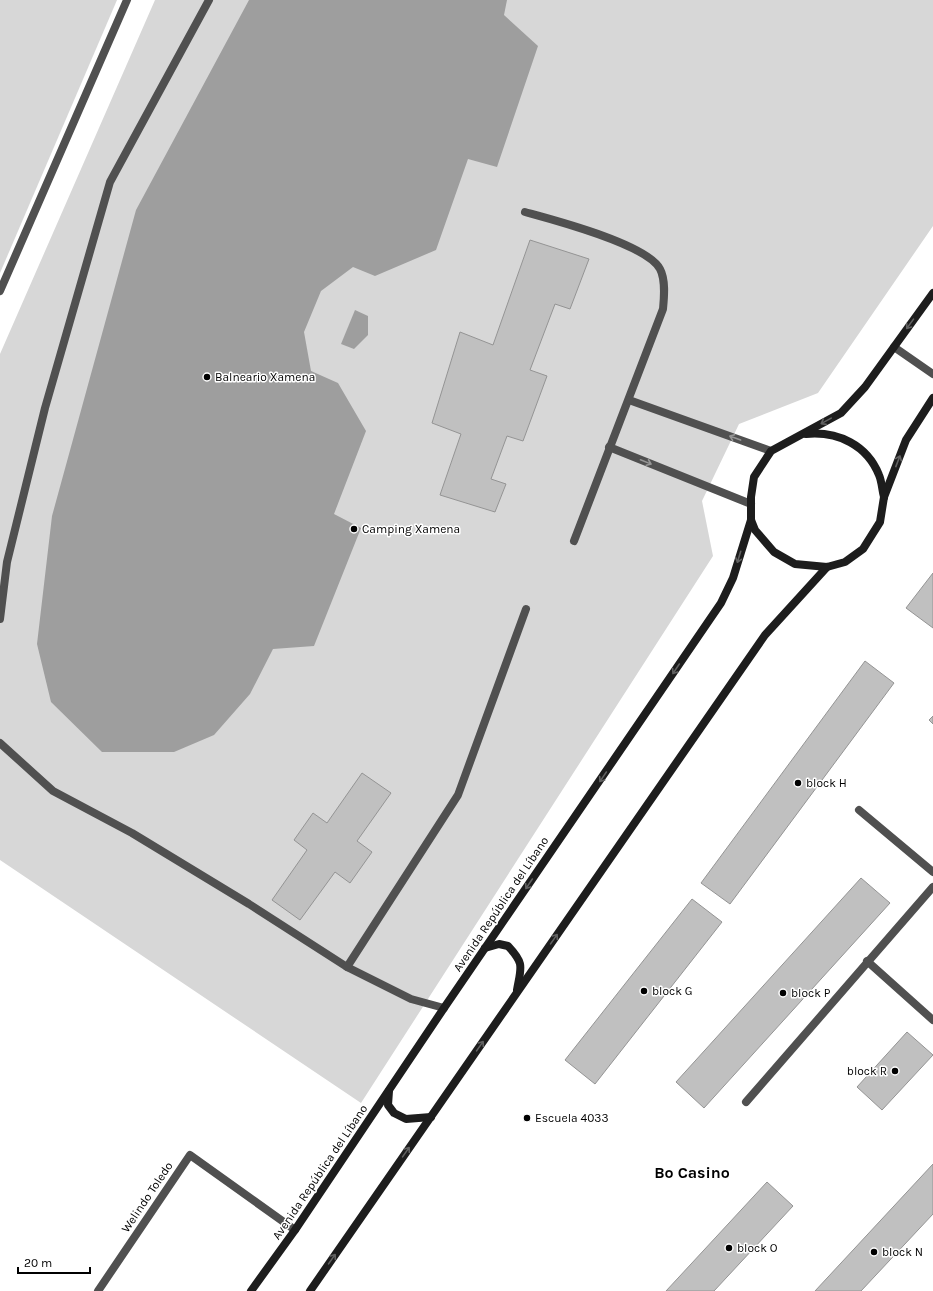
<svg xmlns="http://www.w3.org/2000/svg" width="933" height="1291" viewBox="0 0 933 1291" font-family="Karla,sans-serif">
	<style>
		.green { fill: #d7d7d7 }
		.water { fill: #9e9e9e }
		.building { fill: #c0c0c0; stroke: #949494 }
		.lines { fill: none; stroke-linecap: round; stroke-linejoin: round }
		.lane { stroke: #505050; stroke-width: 8 }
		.street { stroke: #505050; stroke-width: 8 }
		.secondary { stroke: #1d1d1d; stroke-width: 8 }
		.oneway { stroke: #616161 }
		.oneway2 { stroke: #969696 }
		.poi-dot { fill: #000; stroke: #fff; stroke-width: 1.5 }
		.labels { text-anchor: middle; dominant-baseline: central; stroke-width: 3; stroke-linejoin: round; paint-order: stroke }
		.poi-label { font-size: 12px; fill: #000; stroke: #fff; text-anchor: start }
		.street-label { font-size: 12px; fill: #000; stroke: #fff }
		.district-label { font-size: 16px; font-weight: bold; fill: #000; stroke: #fff }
	</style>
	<rect width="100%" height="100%" fill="#fff"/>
	<g class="green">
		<polygon points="0,0 117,0 0,273"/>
		<polygon points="155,0 933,0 933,226 818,393 739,424 702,501 713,556 361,1103 0,860 0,354"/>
	</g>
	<g class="water">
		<polygon points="249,0 507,0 504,15 538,46 497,167 468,159 436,250 375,276 353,267 321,291 304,332 311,371 338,383 366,431 334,514 361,528 314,646 273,649 250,694 214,735 174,752 102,752 51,702 37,644 52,516 136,210"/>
		<polygon points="355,310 368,316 368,335 354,349 341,344"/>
	</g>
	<g class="building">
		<polygon points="530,240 589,259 570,309 555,304 530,370 547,376 523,441 507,436 491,479 506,484 495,512 440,495 461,434 432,423 460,332 493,345"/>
		<polygon points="933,573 933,628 906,608"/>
		<polygon points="865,661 894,683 730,904 701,883"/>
		<polygon points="933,716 933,724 929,720"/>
		<polygon points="362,773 391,793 357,841 372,852 350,883 335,872 300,920 272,900 307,850 294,840 313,813 327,823"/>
		<polygon points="861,878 890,903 704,1108 676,1082"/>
		<polygon points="692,899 722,922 595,1084 565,1060"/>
		<polygon points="907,1032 933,1055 882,1110 857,1087"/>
		<polygon points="933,1164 933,1214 861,1291 815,1291"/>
		<polygon points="767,1182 793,1206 714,1291 666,1291"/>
	</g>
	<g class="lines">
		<g class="lane">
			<path d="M525 212C554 220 647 244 660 269 666 280 664 298 663 309L574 541"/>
			<polyline points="629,400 771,451"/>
			<polyline points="609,447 751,504"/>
			<polyline points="0,619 7,562 45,408 110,182 209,0"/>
			<polyline points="0,743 53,791 132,833 249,904 347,967 411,999 444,1008"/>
			<polyline points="347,967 458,795 526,609"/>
		</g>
		<g class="street">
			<polyline points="0,291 127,0"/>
			<polyline points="894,347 933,374"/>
			<polyline points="859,810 933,872"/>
			<polyline points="867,961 933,1020"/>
			<polyline points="746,1102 933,887"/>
			<polyline points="98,1291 190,1155 295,1230"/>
		</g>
		<g class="secondary">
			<polyline points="933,293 865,387 841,413 771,451 754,477 751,497 751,520 755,530 774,552 795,564 827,567 845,562 863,549 880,522 884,497 906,440 933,398"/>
			<path d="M806 434C838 431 867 445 879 475 882 482 882 490 884 497"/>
			<path d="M485 948 499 944 508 946C525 964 521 967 517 990"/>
			<polyline points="389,1091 388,1105 394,1113 406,1119 431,1117"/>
			<polyline points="251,1291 295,1230 444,1008 721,603 733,578 751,520"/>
			<polyline points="310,1291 765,635 827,567"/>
		</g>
	</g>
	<defs><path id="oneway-shaft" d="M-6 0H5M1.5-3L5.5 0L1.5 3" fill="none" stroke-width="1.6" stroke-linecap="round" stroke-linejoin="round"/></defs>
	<g class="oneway">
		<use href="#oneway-shaft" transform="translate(910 324) rotate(126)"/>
		<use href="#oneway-shaft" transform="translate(826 421) rotate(151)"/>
		<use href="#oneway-shaft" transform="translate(898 461) rotate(-69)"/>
		<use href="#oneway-shaft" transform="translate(739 557) rotate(107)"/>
		<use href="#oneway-shaft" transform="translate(676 669) rotate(124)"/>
		<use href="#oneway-shaft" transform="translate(603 777) rotate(124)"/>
		<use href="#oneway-shaft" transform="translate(529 884) rotate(124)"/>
		<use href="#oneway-shaft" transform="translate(554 939) rotate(-55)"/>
		<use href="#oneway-shaft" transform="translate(480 1046) rotate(-55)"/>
		<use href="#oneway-shaft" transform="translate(406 1152) rotate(-55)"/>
		<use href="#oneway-shaft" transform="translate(332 1259) rotate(-55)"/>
	</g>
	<g class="oneway2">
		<use href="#oneway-shaft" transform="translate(735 438) rotate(-160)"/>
		<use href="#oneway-shaft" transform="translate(646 462) rotate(22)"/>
	</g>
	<g class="poi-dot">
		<circle cx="207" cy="377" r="4"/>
		<circle cx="354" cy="529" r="4"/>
		<circle cx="798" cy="783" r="4"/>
		<circle cx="644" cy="991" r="4"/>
		<circle cx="783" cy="993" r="4"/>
		<circle cx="895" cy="1071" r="4"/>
		<circle cx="527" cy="1118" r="4"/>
		<circle cx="729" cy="1248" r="4"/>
		<circle cx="874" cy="1252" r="4"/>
	</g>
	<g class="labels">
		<g class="poi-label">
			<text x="215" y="377">Balneario Xamena</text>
			<text x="362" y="529">Camping Xamena</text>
			<text x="806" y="783">block H</text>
			<text x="652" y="991">block G</text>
			<text x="791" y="993">block P</text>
			<text x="887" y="1071" text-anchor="end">block R</text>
			<text x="535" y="1118">Escuela 4033</text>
			<text x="737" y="1248">block O</text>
			<text x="882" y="1252">block N</text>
		</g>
		<g class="street-label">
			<text transform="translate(501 904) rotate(-56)">Avenida República del Líbano</text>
			<text transform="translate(320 1172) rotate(-56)">Avenida República del Líbano</text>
			<text transform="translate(147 1197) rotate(-56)">Welindo Toledo</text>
		</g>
		<g class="district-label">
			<text x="692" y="1172">Bº Casino</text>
		</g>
	</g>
	<path d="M18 1267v6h72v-6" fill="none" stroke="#000000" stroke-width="2"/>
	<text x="24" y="1267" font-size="12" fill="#000000" stroke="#ffffff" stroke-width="3" paint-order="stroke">20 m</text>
</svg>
